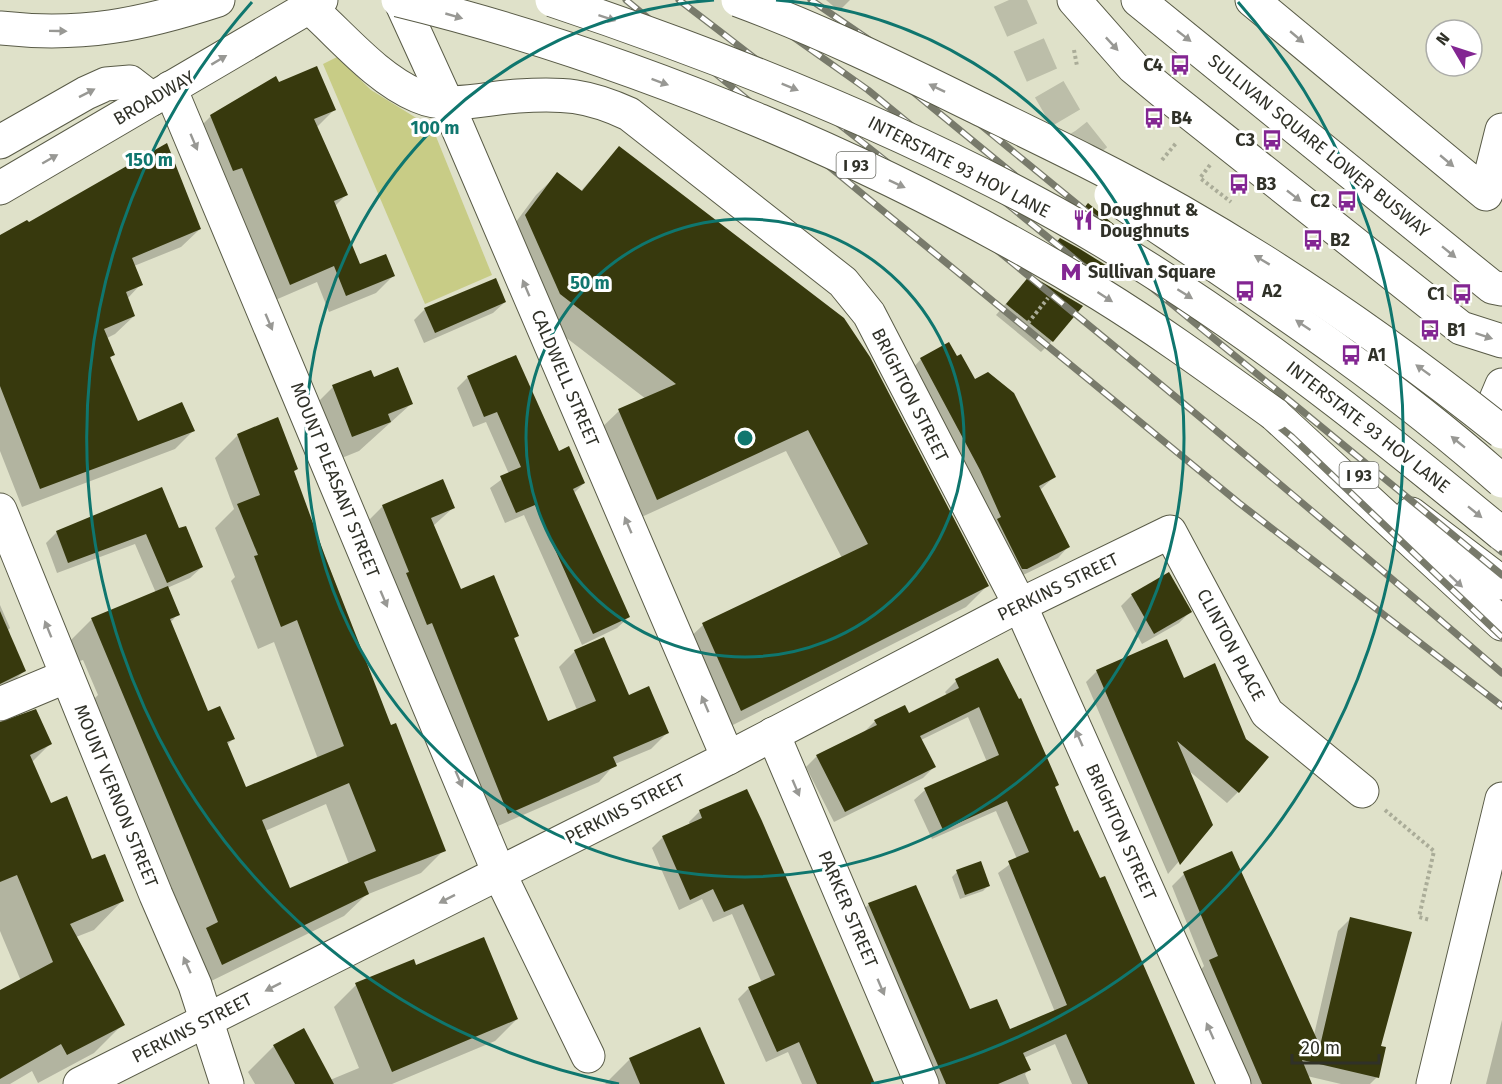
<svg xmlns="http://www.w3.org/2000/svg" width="1502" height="1084" viewBox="0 0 1502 1084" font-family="'Fira Sans',sans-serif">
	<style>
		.green { fill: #c8cc86 }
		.shadow { fill: #0003; fill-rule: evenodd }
		.building { fill: #37390d; fill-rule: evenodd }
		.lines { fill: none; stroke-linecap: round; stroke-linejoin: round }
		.minor-tunnel { stroke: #bcbea9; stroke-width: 33; stroke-dasharray: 33 16; stroke-linecap: butt }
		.minor-casing { stroke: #595b47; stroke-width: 35 }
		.major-casing { stroke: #595b47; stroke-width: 35 }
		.highway-casing { stroke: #595b47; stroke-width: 35 }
		.path { stroke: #aaac98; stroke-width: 4; stroke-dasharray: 3 3; stroke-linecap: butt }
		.minor { stroke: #fff; stroke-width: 33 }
		.major { stroke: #fff; stroke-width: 33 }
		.highway { stroke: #fff; stroke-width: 33 }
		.rail-casing { stroke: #787a6b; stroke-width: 7 }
		.rail { stroke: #fff; stroke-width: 4.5; stroke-dasharray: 14; stroke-linecap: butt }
		.highway-bridge-casing { stroke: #595b47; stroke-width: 35; stroke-linecap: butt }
		.highway-bridge { stroke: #fff; stroke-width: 33 }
		.oneway { fill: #989894 }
		.ring { fill: none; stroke: #0f766e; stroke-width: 3 }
		.labels { text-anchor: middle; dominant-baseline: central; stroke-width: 6; stroke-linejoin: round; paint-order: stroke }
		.shield { fill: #fff; stroke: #6e6f68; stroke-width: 1.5 }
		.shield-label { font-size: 16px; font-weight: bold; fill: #303128 }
		.poi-label { font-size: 18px; font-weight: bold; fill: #303128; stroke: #fff; text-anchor: start }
		.street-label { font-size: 18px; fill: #303128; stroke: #fff }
		.centre { fill: #0f766e; stroke: #fff; stroke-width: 3 }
		.ring-label { font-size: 18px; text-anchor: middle; font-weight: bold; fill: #0f766e; stroke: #fff; stroke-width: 6; stroke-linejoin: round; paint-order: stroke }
	</style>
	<rect width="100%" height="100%" fill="#dfe1c9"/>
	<polygon class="green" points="337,57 371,90 426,124 435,134 492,275 425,304 323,64"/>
	<g class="shadow">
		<polygon points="826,0 850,0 839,11"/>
		<polygon points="278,84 334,110 316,128 346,195 334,207 359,266 393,276 376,293 329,312 317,282 273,301 193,134 211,116"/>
		<polygon points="619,148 987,586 966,607 719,732 681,646 703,625 842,558 786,451 635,520 597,432 619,411 646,399 538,316 504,238 536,195 558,174 580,192"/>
		<polygon points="1088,205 1122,232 1112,242 1077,216"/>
		<polygon points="28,224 200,229 181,247 134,266 141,284 127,299 134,316 115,334 107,338 114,354 109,359 137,423 193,431 175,449 22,507 0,451 0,237"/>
		<polygon points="1060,240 1105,275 1094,286 1049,251"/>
		<polygon points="1030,276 1052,341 1041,352 996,315"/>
		<polygon points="505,302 493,313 424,343 414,320 425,309"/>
		<polygon points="956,358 1054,477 1040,490 1068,547 1058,558 1015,579 911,370 921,359"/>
		<polygon points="371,372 373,379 411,404 359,451 322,466 303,417 333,387"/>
		<polygon points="468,377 558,453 584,483 574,493 629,617 617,628 582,645 524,515 505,523 490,488 509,474 486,422 473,427 457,388"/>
		<path d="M238 435 297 469 293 472 390 727 444 850 421 873 366 895 344 916 199 987 194 942 93 700 98 695 83 660 77 662 69 642 91 620 156 593 135 544 57 573 46 543 57 532 178 530 202 567 190 578 167 588 178 614 170 623 208 713 233 739 227 745 245 789 318 759 274 642 258 649 231 581 235 577 215 528 234 509 215 458ZM326 804 349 864 290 890 265 831Z"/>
		<polygon points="383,506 453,508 433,526 460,591 517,636 513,640 547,723 577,710 559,667 575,651 667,733 651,749 615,764 599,782 491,829 367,522"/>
		<polygon points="1168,574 1190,612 1179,623 1142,644 1121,606 1132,595"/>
		<polygon points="0,605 10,628 7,631 24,671 0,695"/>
		<polygon points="1097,671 1238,792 1227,803 1188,770 1211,824 1168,874 1086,682"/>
		<polygon points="956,681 1054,788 1193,1084 1072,1084 1055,1044 1024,1058 1029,1070 1025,1074 1029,1084 931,1084 858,916 868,905 915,887 969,1011 1010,1031 1055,1012 998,873 1017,859 996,811 932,839 914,800 925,790 987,762 968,717 921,740 934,767 923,778 834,822 806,767 817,756 864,732 875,721 908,715 947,695 945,692"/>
		<polygon points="0,731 50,744 31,763 50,805 122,901 94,930 76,937 123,1024 94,1053 38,1083 32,1071 10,1084 0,1084 0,993 21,981 0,931"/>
		<polygon points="700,811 874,1084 802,1084 788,1052 766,1062 738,999 749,988 762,983 732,914 713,922 702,899 679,910 652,848 663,837 690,825 689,822"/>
		<polygon points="957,872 988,886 983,891 960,899 952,877"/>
		<polygon points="1184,874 1314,1035 1338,931 1350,919 1379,1047 1377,1077 1370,1084 1341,1084 1307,1076 1311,1084 1245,1084 1197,974 1204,966 1172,886"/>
		<polygon points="415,967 517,1019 495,1041 392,1084 255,1084 248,1072 274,1046 330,1080 359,1068 334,1007 356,985"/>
		<polygon points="1502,1020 1502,1084 1486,1084"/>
		<polygon points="630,1059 723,1084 605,1084"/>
	</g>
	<g class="building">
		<polygon points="317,66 336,110 314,119 348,195 334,201 360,264 386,254 395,276 346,296 334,266 290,285 242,168 233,171 210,115 276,76 279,82"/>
		<polygon points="167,143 201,229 132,258 143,285 126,292 135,316 104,329 115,355 110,357 138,421 182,402 195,431 40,489 0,386 0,235 27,220 29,222"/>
		<polygon points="619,146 844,318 870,357 989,586 741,711 702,623 868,544 808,430 657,500 618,409 676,384 560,294 525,215 557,172 582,191"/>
		<polygon points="1088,203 1111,222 1124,232 1084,208"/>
		<polygon points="1060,238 1080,249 1112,269 1106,276 1054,245"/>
		<polygon points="1030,275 1083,306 1053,342 1006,304"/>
		<polygon points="496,278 506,302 435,333 424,308"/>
		<polygon points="949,342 957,356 961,354 975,379 988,372 1014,393 1056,477 1039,486 1070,547 1027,569 1022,569 997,519 1001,517 980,470 920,358"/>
		<polygon points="516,355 559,451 569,446 585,483 573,489 630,617 593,634 535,505 516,513 500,476 521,467 497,412 484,417 467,376"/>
		<polygon points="398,367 413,404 388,414 391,422 352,437 332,385 371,370 374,377"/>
		<path d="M278 417 298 469 294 471 325 556 391 725 396 723 446 851 364 882 369 894 222 965 206 928 218 922 91 618 168 586 180 615 170 619 208 711 220 706 235 739 227 742 246 787 344 746 297 620 281 627 254 556 258 555 237 504 260 495 237 434ZM349 783 376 851 290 888 262 820Z"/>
		<polygon points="443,479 455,508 431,518 461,589 494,575 519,636 514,638 548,721 596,701 574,650 604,637 629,695 649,686 669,733 613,757 617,766 508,814 432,623 427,625 406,573 409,572 382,505"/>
		<polygon points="162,487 179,528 186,526 203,567 167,583 146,534 68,563 56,531"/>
		<polygon points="1169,572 1192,612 1154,634 1131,594"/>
		<polygon points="0,611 26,671 0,684"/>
		<polygon points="1167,639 1184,678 1215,663 1246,739 1269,757 1239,793 1177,741 1213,825 1180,865 1096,670"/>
		<polygon points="998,658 1019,699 1021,698 1059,785 1055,787 1074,832 1078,830 1100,878 1105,876 1195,1084 1088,1084 1066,1034 1023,1053 1031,1070 998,1084 946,1084 868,903 916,885 970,1009 997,999 1010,1029 1067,1005 1008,861 1029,852 1007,801 943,830 924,788 999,755 979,707 920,736 936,767 845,812 816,755 877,725 874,720 905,705 909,713 959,688 955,679"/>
		<polygon points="36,709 52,744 30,755 51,803 67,796 92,859 105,854 124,901 70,924 125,1025 67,1055 61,1044 0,1079 0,990 53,962 17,875 0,882 0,722"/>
		<polygon points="747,789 762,821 875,1084 817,1084 799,1042 777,1052 748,987 775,975 743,904 724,912 713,889 690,900 662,836 702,818 699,810"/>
		<polygon points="1232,851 1320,1046 1350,917 1412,932 1381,1046 1386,1047 1379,1078 1302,1060 1312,1084 1262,1084 1209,960 1218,956 1183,872"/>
		<polygon points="981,861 990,886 965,895 956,870"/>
		<polygon points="484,937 518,1019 392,1072 355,983 414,959 416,965"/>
		<polygon points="700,1027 725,1084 640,1084 629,1058"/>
		<polygon points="304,1028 334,1084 295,1084 273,1045"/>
	</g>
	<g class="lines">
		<polyline class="minor-tunnel" points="1009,0 1045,82 1074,132 1108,175"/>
		<g class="minor-casing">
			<g id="minor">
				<polyline points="400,0 447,103 728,758"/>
				<polyline points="1074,0 1133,67 1162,91 1461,328 1502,341"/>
				<polyline points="1138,0 1492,287 1502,289"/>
				<polyline points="1252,0 1486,194 1502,130"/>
				<path d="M309 7C343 37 376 78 418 96 450 110 485 98 518 96 563 93 588 95 629 114L843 282 869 314 1020 605 1234 1084"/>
				<polyline points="170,88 499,873 588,1056"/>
				<polyline points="0,142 86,93 106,84 130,82 152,99"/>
				<polyline points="1502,385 1491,411 1502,413"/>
				<polyline points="0,510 156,895 195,985 227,1084"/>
				<polyline points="0,704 67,676"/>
				<polyline points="773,734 922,1084"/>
				<polyline points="80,1084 728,758 1020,605 1170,532 1267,713 1362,791"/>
			</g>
		</g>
		<g class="major-casing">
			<g id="major">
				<path d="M0 28C82 37 141 25 218 0"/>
				<polyline points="0,188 321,0"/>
				<polyline points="1433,1084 1502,799"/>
			</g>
		</g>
		<g class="highway-casing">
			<g id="highway">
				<polyline points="1274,414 1502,624"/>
				<polyline points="1411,514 1502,583"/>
			</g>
		</g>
		<g class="path">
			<polyline points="1074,50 1077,66"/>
			<polyline points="1162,160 1177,142"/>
			<polyline points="1210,165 1200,178 1231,202"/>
			<polyline points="1028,323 1048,298"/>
			<polyline points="1385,810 1434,851 1419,917 1430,920"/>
		</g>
		<use href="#minor" class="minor"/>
		<use href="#major" class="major"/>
		<use href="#highway" class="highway"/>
		<g class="rail-casing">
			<g id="rail">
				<polyline points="626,0 1239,503 1502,706"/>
				<path d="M679 0C961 215 1233 442 1502 673"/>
				<polyline points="741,0 868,90 1292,437 1502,637"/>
				<polyline points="780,0 906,86 1502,575"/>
				<polyline points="811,0 916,72 1502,552"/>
			</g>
		</g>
		<use href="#rail" class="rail"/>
		<g class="highway-bridge-casing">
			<g id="highway-bridge">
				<path d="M398 0C636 58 891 166 1100 294 1160 331 1217 373 1274 414"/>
				<path d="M552 0C714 54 873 117 1025 197 1198 288 1352 410 1502 534"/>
				<path d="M738 0C819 30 897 68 974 106 1044 140 1113 173 1180 211 1294 276 1400 351 1502 432"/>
				<path d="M1111 195C1245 286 1381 373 1502 481"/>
			</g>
		</g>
		<use href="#highway-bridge" class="highway-bridge"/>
	</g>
	<defs><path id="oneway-solid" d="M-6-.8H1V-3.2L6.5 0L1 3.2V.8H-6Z" transform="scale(1.5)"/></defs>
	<g class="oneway">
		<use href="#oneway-solid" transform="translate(454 16) rotate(16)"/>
		<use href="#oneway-solid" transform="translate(607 18) rotate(18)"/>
		<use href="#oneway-solid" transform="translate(58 31) rotate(1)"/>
		<use href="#oneway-solid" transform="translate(1184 36) rotate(38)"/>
		<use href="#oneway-solid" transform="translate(1297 37) rotate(40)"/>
		<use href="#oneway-solid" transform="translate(1112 44) rotate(47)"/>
		<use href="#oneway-solid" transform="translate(219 60) rotate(-31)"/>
		<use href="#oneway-solid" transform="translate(660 82) rotate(20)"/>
		<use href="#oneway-solid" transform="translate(790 87) rotate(22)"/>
		<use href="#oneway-solid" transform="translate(937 88) rotate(-154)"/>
		<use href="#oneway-solid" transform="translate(87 93) rotate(-27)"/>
		<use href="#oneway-solid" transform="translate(194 142) rotate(67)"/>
		<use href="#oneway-solid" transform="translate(50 159) rotate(-30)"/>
		<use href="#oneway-solid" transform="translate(1447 161) rotate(40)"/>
		<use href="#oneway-solid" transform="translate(897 184) rotate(25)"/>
		<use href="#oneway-solid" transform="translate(1294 196) rotate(38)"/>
		<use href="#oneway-solid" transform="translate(1449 252) rotate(39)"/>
		<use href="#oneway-solid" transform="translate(1262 260) rotate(-149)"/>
		<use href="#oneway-solid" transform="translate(526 288) rotate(-113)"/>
		<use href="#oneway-solid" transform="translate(1185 294) rotate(32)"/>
		<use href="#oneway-solid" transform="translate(1105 297) rotate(33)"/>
		<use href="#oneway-solid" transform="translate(269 322) rotate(67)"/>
		<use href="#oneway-solid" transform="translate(1303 325) rotate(-146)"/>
		<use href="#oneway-solid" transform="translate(1484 336) rotate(18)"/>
		<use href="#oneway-solid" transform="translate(1423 370) rotate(-144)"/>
		<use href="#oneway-solid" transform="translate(1458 442) rotate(-141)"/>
		<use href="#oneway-solid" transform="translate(1475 512) rotate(39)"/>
		<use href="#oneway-solid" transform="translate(628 525) rotate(-113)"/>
		<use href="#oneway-solid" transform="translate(1456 581) rotate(43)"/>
		<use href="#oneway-solid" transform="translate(384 599) rotate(67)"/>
		<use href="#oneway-solid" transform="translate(48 629) rotate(-112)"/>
		<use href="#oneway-solid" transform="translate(705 704) rotate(-113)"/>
		<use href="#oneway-solid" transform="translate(1079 738) rotate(-114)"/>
		<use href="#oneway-solid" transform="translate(459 779) rotate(67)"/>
		<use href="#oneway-solid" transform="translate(796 788) rotate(67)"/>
		<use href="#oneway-solid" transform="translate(447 899) rotate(153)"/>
		<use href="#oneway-solid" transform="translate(187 965) rotate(-114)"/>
		<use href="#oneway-solid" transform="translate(273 987) rotate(153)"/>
		<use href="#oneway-solid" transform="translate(881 987) rotate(67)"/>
		<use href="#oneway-solid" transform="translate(1210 1031) rotate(-114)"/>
	</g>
	<g class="ring">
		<circle cx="745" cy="438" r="219"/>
		<path d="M776 0A439 439 0 1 1 714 0"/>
		<path d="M619 1084A658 658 0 0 1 252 2M1238 2A658 658 0 0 1 871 1084"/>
	</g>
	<defs>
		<g id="bus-bare" transform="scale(1.62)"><path d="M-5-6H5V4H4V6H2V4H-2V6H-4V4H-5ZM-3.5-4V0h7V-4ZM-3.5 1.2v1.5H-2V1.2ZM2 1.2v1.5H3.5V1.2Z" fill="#832692" stroke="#fff" stroke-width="2.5" paint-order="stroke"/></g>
		<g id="restaurant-bare" transform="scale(1.62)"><path d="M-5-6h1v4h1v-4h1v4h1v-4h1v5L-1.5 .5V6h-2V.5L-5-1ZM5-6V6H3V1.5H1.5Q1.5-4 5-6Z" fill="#832692" stroke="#fff" stroke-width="2.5" paint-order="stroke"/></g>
		<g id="metro-bare" transform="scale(1.62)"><path d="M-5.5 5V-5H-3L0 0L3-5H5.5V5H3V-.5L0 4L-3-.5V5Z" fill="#832692" stroke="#fff" stroke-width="2.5" paint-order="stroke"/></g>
	</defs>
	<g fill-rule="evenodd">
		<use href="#bus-bare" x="1180" y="65"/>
		<use href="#bus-bare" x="1154" y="118"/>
		<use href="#bus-bare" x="1272" y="140"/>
		<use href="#bus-bare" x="1239" y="184"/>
		<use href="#bus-bare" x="1347" y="201"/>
		<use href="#restaurant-bare" x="1083" y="220"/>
		<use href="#bus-bare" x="1313" y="240"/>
		<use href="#metro-bare" x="1071" y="272"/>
		<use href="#bus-bare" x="1245" y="291"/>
		<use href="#bus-bare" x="1462" y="294"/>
		<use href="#bus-bare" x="1430" y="330"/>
		<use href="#bus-bare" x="1351" y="355"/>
	</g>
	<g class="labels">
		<g class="shield">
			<rect x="836.5" y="152" width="39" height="26" rx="4.5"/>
			<rect x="1339.5" y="462" width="39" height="26" rx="4.5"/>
		</g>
		<g class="shield-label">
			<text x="856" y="165">I 93</text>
			<text x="1359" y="475">I 93</text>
		</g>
		<g class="poi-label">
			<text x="1163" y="65" text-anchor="end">C4</text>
			<text x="1171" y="118">B4</text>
			<text x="1255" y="140" text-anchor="end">C3</text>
			<text x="1256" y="184">B3</text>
			<text x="1330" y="201" text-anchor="end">C2</text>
			<text x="1100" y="210">Doughnut &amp;<tspan x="1100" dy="21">Doughnuts</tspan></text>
			<text x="1330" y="240">B2</text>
			<text x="1088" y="272">Sullivan Square</text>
			<text x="1262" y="291">A2</text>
			<text x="1445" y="294" text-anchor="end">C1</text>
			<text x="1447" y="330">B1</text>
			<text x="1368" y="355">A1</text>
		</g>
		<g class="street-label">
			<text transform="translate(154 98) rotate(-30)">BROADWAY</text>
			<text transform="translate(1319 146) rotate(39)">SULLIVAN SQUARE LOWER BUSWAY</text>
			<text transform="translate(959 167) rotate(27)">INTERSTATE 93 HOV LANE</text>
			<text transform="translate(565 378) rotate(67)">CALDWELL STREET</text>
			<text transform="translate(910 395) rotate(63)">BRIGHTON STREET</text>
			<text transform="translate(1368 427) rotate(38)">INTERSTATE 93 HOV LANE</text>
			<text transform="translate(335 480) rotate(68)">MOUNT PLEASANT STREET</text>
			<text transform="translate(1058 587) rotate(-26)">PERKINS STREET</text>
			<text transform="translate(1231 645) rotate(62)">CLINTON PLACE</text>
			<text transform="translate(116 796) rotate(68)">MOUNT VERNON STREET</text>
			<text transform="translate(625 809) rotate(-27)">PERKINS STREET</text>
			<text transform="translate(1121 832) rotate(66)">BRIGHTON STREET</text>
			<text transform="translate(848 909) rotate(67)">PARKER STREET</text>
			<text transform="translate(192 1028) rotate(-27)">PERKINS STREET</text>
		</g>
	</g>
	<circle cx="745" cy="438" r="9" class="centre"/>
	<g class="ring-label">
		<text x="435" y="134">100 m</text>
		<text x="149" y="166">150 m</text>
		<text x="590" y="289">50 m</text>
	</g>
	<g transform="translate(1454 48) rotate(309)"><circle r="28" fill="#ffffff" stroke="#acada9" stroke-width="1.5"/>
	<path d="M0-4.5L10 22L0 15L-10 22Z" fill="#832692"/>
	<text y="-9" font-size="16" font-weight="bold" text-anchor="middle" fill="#303128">N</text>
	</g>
	<path d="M1292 1054v9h87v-9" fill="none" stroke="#303128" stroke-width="3"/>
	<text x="1301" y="1054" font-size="18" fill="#303128" stroke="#ffffff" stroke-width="4.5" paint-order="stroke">20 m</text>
</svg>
